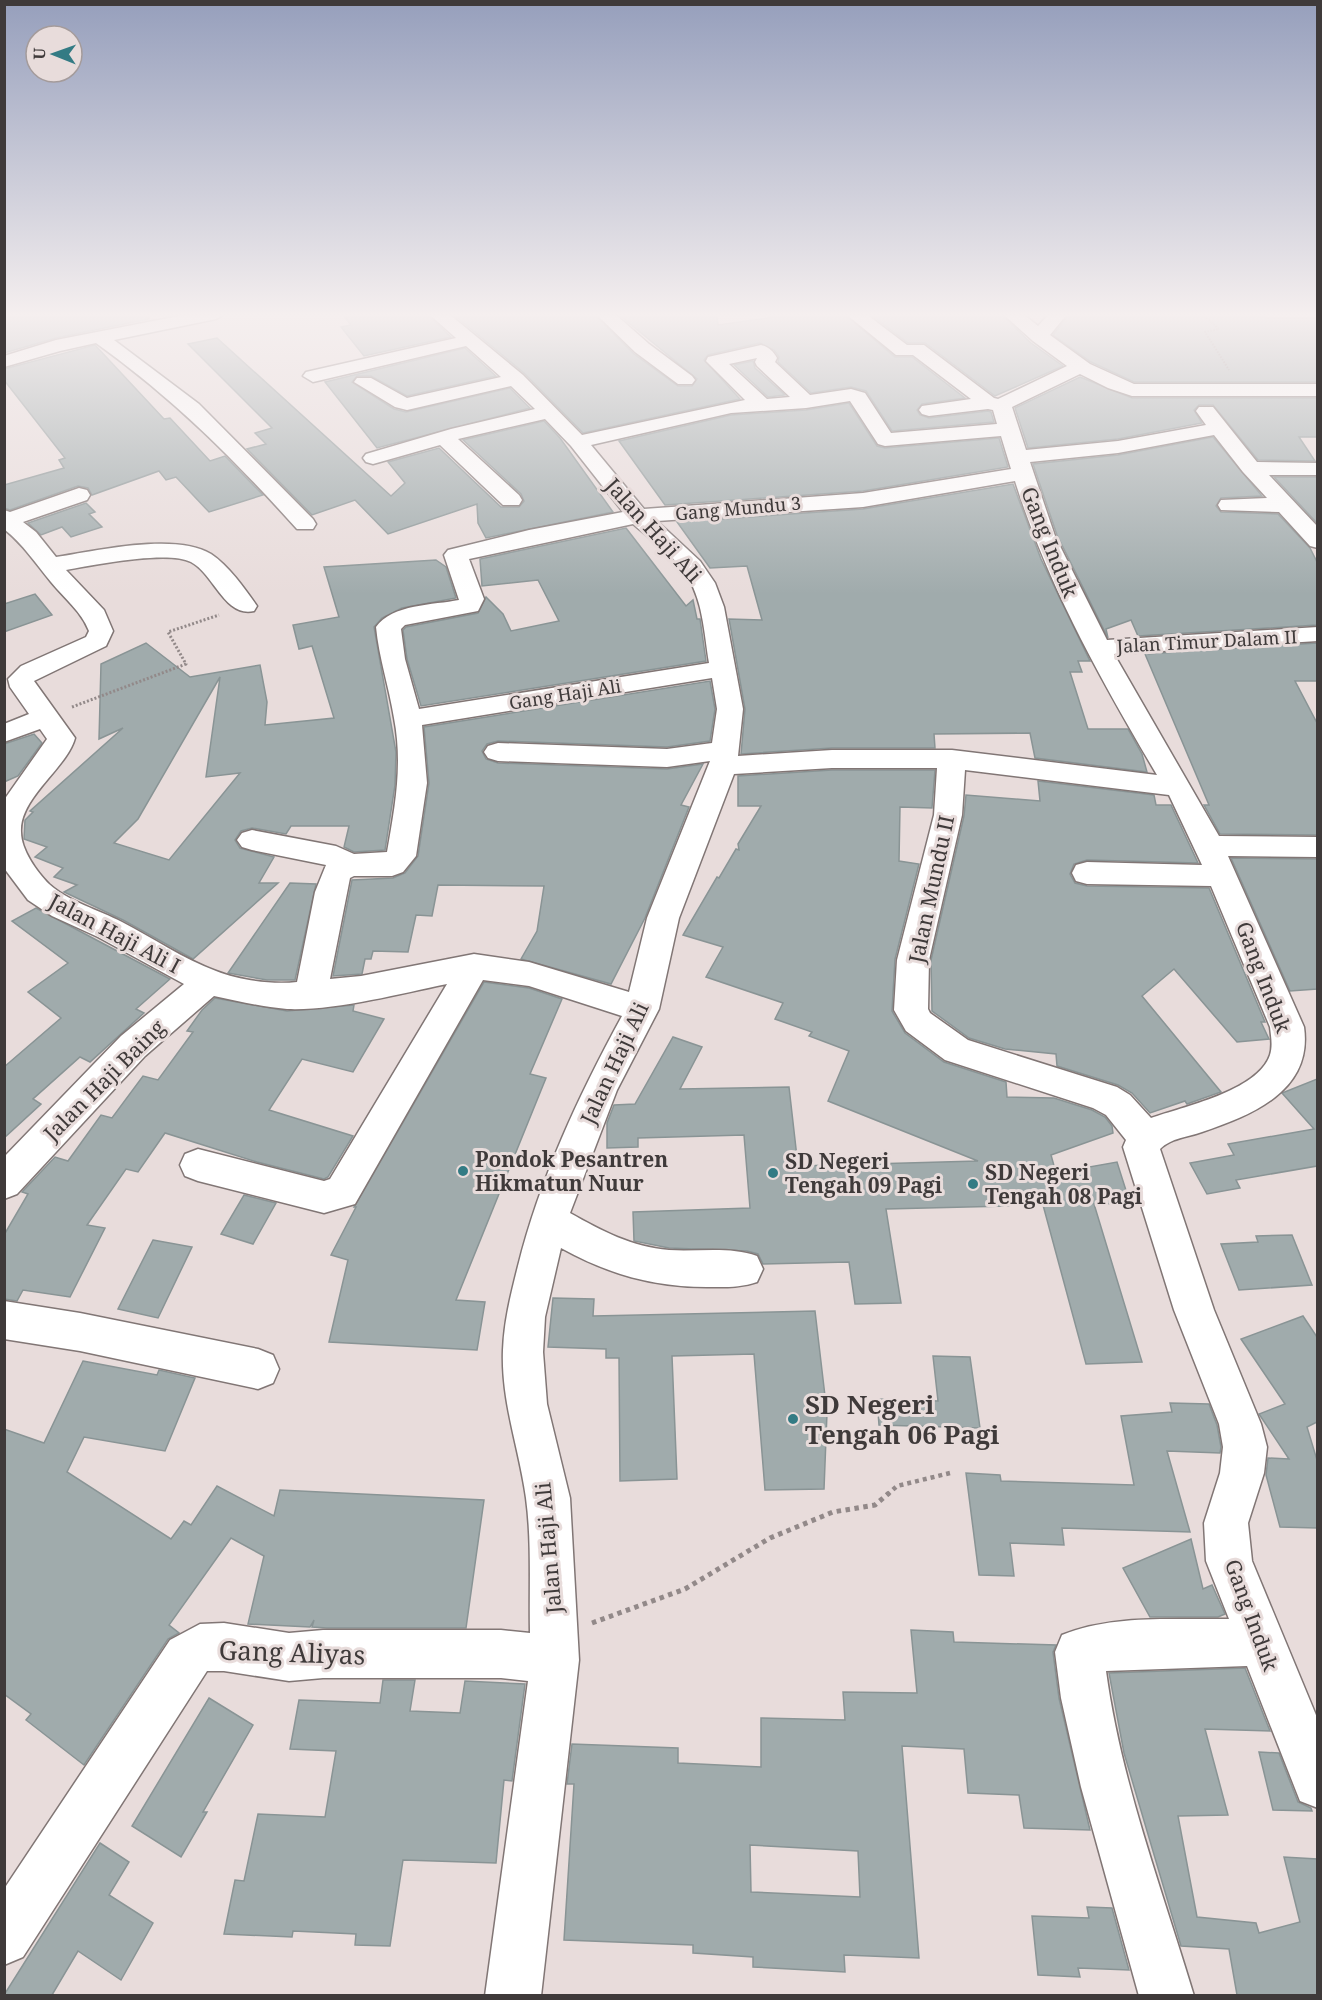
<svg xmlns="http://www.w3.org/2000/svg" width="1322" height="2000" viewBox="0 0 1322 2000" font-family="'Noto Serif',serif">
	<style>
		.building { fill: #a0abac; stroke: #899495; stroke-width: 1.5; fill-rule: evenodd }
		.lines { fill: none; stroke-linecap: round; stroke-linejoin: round }
		.minor-casing { stroke: #817675; stroke-width: 3 }
		.path-far3 { stroke: #928989; stroke-width: 2; stroke-dasharray: 1.5 1.5; stroke-linecap: butt }
		.path-far2 { stroke: #928989; stroke-width: 3; stroke-dasharray: 2 2; stroke-linecap: butt }
		.path-far1 { stroke: #928989; stroke-width: 4.5; stroke-dasharray: 4 4; stroke-linecap: butt }
		.path { stroke: #928989; stroke-width: 5; stroke-dasharray: 4.5 4.5; stroke-linecap: butt }
		.minor { fill: #fff; fill-rule: evenodd }
		.poi-dot { fill: #337b84; stroke: #e8dcdb; stroke-width: 2 }
		.labels { text-anchor: middle; dominant-baseline: central; stroke-width: 6; stroke-linejoin: round; paint-order: stroke }
		.far-street-label { font-size: 18px; fill: #3f3a3a; stroke: #e8dcdb }
		.street-label { font-size: 21px; fill: #3f3a3a; stroke: #e8dcdb }
		.poi-label { font-size: 21px; font-weight: bold; fill: #3f3a3a; stroke: #e8dcdb; text-anchor: start }
		.near-poi-label { font-size: 26px; font-weight: bold; fill: #3f3a3a; stroke: #e8dcdb; text-anchor: start }
		.near-street-label { font-size: 26px; fill: #3f3a3a; stroke: #e8dcdb }
	</style>
	<rect width="100%" height="100%" fill="#e8dcdb"/>
	<g class="building">
		<polygon points="4,314 149,314 149,319 56,338 4,353"/>
		<polygon points="342,314 427,314 451,337 364,356 341,327 351,325"/>
		<polygon points="453,314 594,314 634,354 678,386 692,386 697,379 618,314 717,314 718,325 795,314 844,314 895,357 912,357 965,398 922,404 917,410 920,415 929,418 988,411 991,412 994,422 892,431 866,391 851,387 811,393 778,362 779,357 774,350 760,343 708,355 704,360 740,399 583,433 524,373"/>
		<polygon points="870,314 1001,314 1031,343 1063,366 995,396 925,343 908,343"/>
		<polygon points="1069,314 1251,314 1267,318 1317,318 1317,382 1134,382 1091,362 1053,335"/>
		<polygon points="217,338 391,496 405,483 388,462 439,448 501,507 519,507 524,501 521,494 463,440 544,421 560,438 613,512 486,538 478,523 477,504 388,534 355,500 312,515 247,449 266,444 255,433 272,428 188,344"/>
		<polygon points="95,345 164,419 170,418 210,461 225,456 263,495 209,512 176,477 166,480 159,471 92,495 88,488 78,486 10,510 4,508 4,485 64,468 59,460 65,458 4,380 4,369"/>
		<polygon points="465,348 496,376 407,396 371,376 357,376 352,382 394,409 406,412 510,388 530,408 377,448 325,382"/>
		<polygon points="753,361 755,368 785,395 768,397 734,365"/>
		<polygon points="1080,377 1132,398 1317,398 1317,437 1299,437 1315,461 1258,460 1213,405 1199,405 1194,410 1202,423 1118,439 1028,448 1015,408"/>
		<polygon points="849,403 877,446 885,448 999,438 1008,467 863,491 665,505 619,441 731,415 806,410"/>
		<polygon points="1213,437 1262,496 1221,498 1216,506 1221,512 1278,514 1310,548 1317,562 1317,625 1138,636 1131,620 1106,629 1108,638 1057,535 1033,464 1118,455"/>
		<polygon points="1274,477 1317,477 1317,523"/>
		<polygon points="1013,484 1041,559 1090,661 1078,661 1082,672 1070,672 1088,729 1128,729 1142,754 1147,772 1035,758 1030,733 934,734 935,748 832,748 741,754 745,709 729,619 762,620 747,566 710,568 677,522 863,509"/>
		<polygon points="86,503 95,512 89,514 102,527 71,537 62,527 41,535 28,523"/>
		<polygon points="626,528 686,606 693,600 697,619 700,619 706,661 421,706 407,659 403,630 406,627 478,613 486,597 503,614 511,631 559,621 538,580 482,586 480,559"/>
		<path d="M436 560 446 567 456 598 402 608 382 618 374 627 396 752 395 785 385 850 354 852 344 847 349 826H291L286 834 252 828 241 831 235 840 240 848 274 857 259 883H278L193 959 123 920 64 892 77 885 54 877 63 868 35 857 47 847 24 839 25 820 33 812 30 811 123 728 99 739 101 664 146 643 190 677 260 665 267 702 265 725 334 718 312 646 299 649 293 625 339 617 324 567ZM220 677 206 777 240 773 169 860 114 843 138 819Z"/>
		<polygon points="35,594 52,615 4,632 4,604"/>
		<polygon points="1317,643 1317,681 1295,681 1317,723 1317,835 1220,834 1204,805 1209,805 1145,654"/>
		<polygon points="710,681 715,709 710,741 667,747 498,741 487,744 482,751 486,759 498,763 667,769 703,764 681,805 689,807 645,918 611,984 521,959 537,931 544,886 438,885 432,916 416,915 408,952 373,951 371,959 365,959 362,974 333,976 352,880 393,878 405,873 418,856 429,783 424,727"/>
		<polygon points="34,734 42,743 18,776 4,782 4,744"/>
		<polygon points="832,770 935,770 932,808 900,807 899,861 919,864 895,959 892,1011 905,1033 944,1062 1006,1082 1007,1097 1054,1098 1092,1110 1105,1117 1112,1126 1113,1133 1051,1155 1056,1173 1117,1162 1130,1203 1094,1204 1142,1362 1086,1364 1043,1205 886,1209 901,1303 855,1304 849,1262 763,1264 758,1254 747,1251 669,1248 634,1241 633,1212 750,1208 744,1135 638,1138 638,1147 607,1148 607,1123 614,1105 635,1104 673,1037 702,1047 680,1089 789,1087 798,1166 978,1161 828,1101 849,1051 809,1036 812,1032 775,1019 783,1003 706,977 723,947 683,935 717,877 719,878 736,849 739,850 738,844 761,806 738,806 738,776"/>
		<polygon points="1038,781 1154,795 1156,805 1171,805 1198,863 1087,860 1074,864 1070,874 1075,883 1087,886 1209,888 1265,1022 1261,1022 1269,1039 1237,1042 1174,969 1142,996 1221,1092 1187,1104 1185,1101 1150,1113 1132,1093 1118,1085 1057,1066 1056,1054 1005,1049 969,1038 932,1011 931,960 964,816 966,795 1040,801"/>
		<polygon points="1231,858 1317,859 1317,989 1290,991"/>
		<polygon points="290,883 316,884 295,980 267,980 228,973"/>
		<polygon points="36,908 170,979 136,1009 144,1013 90,1062 80,1057 33,1099 41,1104 4,1138 4,1067 61,1018 28,992 68,963 12,921"/>
		<polygon points="484,982 529,988 562,999 530,1074 546,1078 456,1300 485,1302 477,1350 329,1342 348,1260 331,1255 356,1207 354,1207"/>
		<polygon points="215,998 287,1011 354,1005 353,1011 384,1019 353,1072 302,1059 269,1110 353,1136 328,1177 324,1179 257,1162 165,1133 138,1172 126,1169 87,1225 105,1228 70,1297 23,1290 17,1301 4,1299 4,1235 28,1194 22,1192 55,1157 68,1161 101,1115 112,1118 143,1076 158,1080 193,1032 187,1031 202,1010"/>
		<polygon points="1317,1079 1317,1166 1236,1180 1240,1188 1207,1194 1190,1163 1234,1155 1228,1144 1314,1129 1282,1093"/>
		<polygon points="244,1195 276,1203 253,1244 221,1234"/>
		<polygon points="1292,1235 1312,1285 1239,1290 1221,1244 1258,1242 1256,1236"/>
		<polygon points="153,1240 192,1247 158,1318 118,1309"/>
		<polygon points="553,1298 594,1299 593,1316 815,1311 827,1413 824,1489 765,1490 754,1354 672,1356 677,1479 620,1481 619,1358 606,1358 606,1349 548,1347"/>
		<polygon points="1303,1316 1317,1337 1317,1422 1307,1427 1317,1460 1317,1528 1280,1527 1266,1475 1268,1458 1289,1459 1259,1414 1285,1404 1241,1339"/>
		<polygon points="933,1356 970,1357 980,1428 879,1425 877,1399 938,1401"/>
		<polygon points="83,1361 157,1375 159,1370 195,1378 165,1451 84,1437 67,1472 171,1539 184,1521 191,1525 217,1486 274,1516 280,1490 484,1500 466,1628 327,1628 312,1627 314,1620 310,1627 248,1624 264,1556 231,1538 169,1625 179,1633 168,1639 84,1765 26,1720 31,1714 4,1694 4,1429 44,1443"/>
		<polygon points="1170,1403 1209,1404 1217,1425 1221,1447 1220,1453 1167,1451 1190,1532 1062,1528 1064,1545 1010,1543 1014,1576 979,1575 966,1473 1000,1475 1001,1481 1134,1485 1121,1416 1172,1412"/>
		<polygon points="1191,1539 1203,1589 1212,1585 1225,1614 1218,1617 1150,1617 1123,1568"/>
		<path d="M911 1630 953 1632 954 1642 1056 1645 1053 1652 1059 1698 1090 1830 1024 1828 1019 1795 968 1793 964 1749 902 1746 919 1958 844 1955 845 1972 753 1967V1957L693 1953V1945L564 1940 574 1784H567L572 1744 678 1748V1763L761 1767V1718L845 1720 843 1692 917 1693ZM750 1845 858 1851 860 1897 751 1892Z"/>
		<polygon points="1245,1668 1270,1731 1205,1729 1228,1815 1178,1816 1197,1917 1256,1923 1259,1933 1300,1922 1284,1857 1317,1859 1317,1995 1237,1995 1229,1949 1181,1946 1124,1753 1109,1673"/>
		<polygon points="383,1680 415,1680 410,1711 460,1713 465,1681 525,1684 512,1781 504,1780 496,1863 403,1860 390,1946 355,1945 356,1934 293,1931 292,1937 224,1934 235,1880 244,1881 258,1814 325,1817 336,1751 290,1749 299,1700 380,1703"/>
		<polygon points="209,1698 253,1725 203,1812 207,1812 181,1857 132,1826"/>
		<polygon points="1259,1752 1279,1753 1298,1802 1311,1808 1312,1811 1273,1810"/>
		<polygon points="100,1843 129,1862 109,1895 153,1923 121,1980 78,1951 52,1995 4,1995"/>
		<polygon points="1087,1907 1112,1908 1129,1970 1078,1968 1080,1977 1038,1975 1032,1916 1089,1918"/>
	</g>
	<g class="lines">
		<g class="minor-casing">
			<g id="minor">
				<path d="M189 314H225L216 319 114 340 199 404 313 519 316 524 313 529H297C233 458 174 399 96 343L60 351 4 367V356L56 340Z"/>
				<path d="M429 314H449L523 375 582 435 745 400 706 361 708 357 761 345C769 347 773 351 777 358L775 362 810 395 851 389 865 393 891 433 997 424 993 410 988 409 929 416 922 414 919 410 922 406 971 399 913 355H896L846 314H866L907 345H924L994 398 998 399 1067 366 1033 341 1003 314H1023L1038 326 1049 314H1067L1050 335 1090 364 1134 384H1318V396H1132L1108 388 1080 374 1012 407 1026 450 1118 441 1206 425 1196 411 1199 407H1213L1257 462 1318 463V475H1269L1318 527V548L1310 546 1279 512 1221 510 1218 505 1221 500 1267 498 1243 472 1214 435 1118 453 1030 462 1055 536 1107 640 1318 627V641L1114 654 1219 836 1318 837V857L1228 856 1304 1027C1313 1091 1252 1115 1202 1132 1188 1137 1171 1138 1160 1149L1214 1310 1261 1424 1267 1447 1264 1473 1248 1523 1252 1561 1318 1720V1808L1300 1801 1247 1666 1106 1671C1121 1782 1162 1889 1194 1996H1139L1081 1787 1061 1698 1055 1652 1062 1635C1113 1614 1174 1620 1229 1619L1206 1561 1204 1523 1220 1473 1223 1447 1219 1424 1174 1310 1123 1147 1126 1140 1106 1115 1093 1108 945 1060 906 1031 894 1010 897 960 934 815 937 768H832L734 774 679 918 659 1009 617 1090 570 1213C602 1231 632 1247 669 1250 698 1252 730 1246 757 1256L763 1269 757 1282C740 1288 724 1287 707 1287 653 1287 608 1274 561 1248L545 1317 543 1352 547 1404 570 1498 579 1660 541 1996H485L528 1681 501 1678H323L289 1681 224 1671H207L23 1957 4 1965V1889L170 1640 200 1624 224 1623 289 1633 323 1630H501L530 1633C529 1589 532 1542 526 1498 519 1447 501 1402 503 1350 504 1321 511 1294 518 1266 540 1178 579 1095 622 1016L529 986 483 980 355 1204 324 1213 198 1181 185 1176 180 1165 185 1154 198 1149 324 1181 330 1179 447 984C399 994 334 1011 287 1009 262 1007 238 1001 214 996L145 1056 17 1194 4 1199V1157L121 1036 184 984 98 937 52 916 28 900 4 868V800L47 739 40 729 4 742V724L29 714 10 687 8 679 21 666 86 637 89 631C81 611 65 599 51 582 36 564 23 544 4 529V510L10 512 79 488 87 490 90 495 87 500 23 522 36 532 56 557C95 551 176 532 211 554 229 566 245 589 257 606L254 611C225 618 214 574 191 562 168 550 93 565 66 570L104 610 113 631 106 646 34 681 75 738C67 768 19 798 21 832 21 850 37 872 49 884 69 902 99 910 122 922 153 938 183 959 216 971 239 980 272 985 297 982L315 892 326 865 252 850 242 847 237 840 242 833 252 830 336 846 354 854 387 852C395 807 403 764 394 718 389 687 379 658 376 627 392 604 434 605 459 600L444 555 448 550 529 530 623 512 571 446 545 419 458 439 519 495 522 500 519 505H503L440 445 373 464 366 462 363 458 366 454 451 429 535 409 511 386 407 410 395 407 354 382 357 378H371L407 398 501 377 466 346 313 382 303 376 306 372 456 338ZM757 358 755 362 757 366 790 397 767 399 729 364ZM850 401 878 444 885 446 1001 436 1011 469 863 493 644 509 591 445 731 413 806 408ZM1015 481C1048 586 1101 680 1157 775L952 750H832L738 756 743 709 724 607 715 583 700 561 657 521 863 507ZM633 524C650 539 672 554 685 573 703 598 704 633 709 663L419 709 405 659 401 629 405 625 478 611 484 599 469 559ZM712 678 717 709 712 743 667 749 498 743 488 746 484 752 488 758 498 761 667 767 710 761 647 918 629 992 529 962 474 954 361 976 330 979 350 878 354 876H392L403 872 416 856 427 783 422 725ZM965 770 1169 795 1202 865 1087 862 1076 865 1072 873 1076 881 1087 884 1211 886 1270 1027C1271 1036 1273 1046 1270 1055 1258 1091 1182 1107 1151 1118L1130 1095 1117 1087 968 1040 930 1013 928 1009 929 960 962 815Z"/>
				<polygon points="596,314 615,314 649,344 692,376 695,380 692,384 678,384 635,352"/>
				<polygon points="4,1301 80,1313 258,1349 273,1355 279,1369 273,1383 258,1389 80,1351 4,1339"/>
			</g>
		</g>
		<polyline class="path-far3" points="1202,314 1219,329 1205,332 1229,370"/>
		<polyline class="path-far2" points="72,707 186,664 168,632 219,615"/>
		<polyline class="path-far1" points="887,1495 897,1486 950,1473"/>
		<polyline class="path" points="592,1623 685,1589 770,1538 833,1512 875,1505 889,1493"/>
		<use href="#minor" class="minor"/>
	</g>
	<linearGradient id="sky" x2="0" y2="1"><stop stop-color="#969fbc"/><stop offset="0.53" stop-color="#f5efef"/><stop offset="1" stop-color="#f5efef" stop-opacity="0"/></linearGradient>
	<rect width="1322" height="594" fill="url(#sky)"/>
	<g class="poi-dot">
		<circle cx="463" cy="1171" r="6"/>
		<circle cx="773" cy="1173" r="6"/>
		<circle cx="973" cy="1184" r="6"/>
		<circle cx="793" cy="1419" r="6"/>
	</g>
	<g class="labels">
		<g class="far-street-label">
			<text transform="translate(738 508) rotate(-5)">Gang Mundu 3</text>
			<text transform="translate(1207 641) rotate(-3)">Jalan Timur Dalam II</text>
			<text transform="translate(565 694) rotate(-9)">Gang Haji Ali</text>
		</g>
		<g class="street-label">
			<text transform="translate(654 530) rotate(48)">Jalan Haji Ali</text>
			<text transform="translate(1050 542) rotate(68)">Gang Induk</text>
			<text transform="translate(931 889) rotate(-78)">Jalan Mundu II</text>
			<text transform="translate(115 933) rotate(28)">Jalan Haji Ali I</text>
			<text transform="translate(1264 977) rotate(69)">Gang Induk</text>
			<text transform="translate(614 1063) rotate(-65)">Jalan Haji Ali</text>
			<text transform="translate(104 1080) rotate(-45)">Jalan Haji Baing</text>
			<text transform="translate(548 1548) rotate(-95)">Jalan Haji Ali</text>
			<text transform="translate(1252 1615) rotate(70)">Gang Induk</text>
		</g>
		<g class="poi-label">
			<text x="475" y="1159">Pondok Pesantren<tspan x="475" dy="24">Hikmatun Nuur</tspan></text>
			<text x="785" y="1161">SD Negeri<tspan x="785" dy="24">Tengah 09 Pagi</tspan></text>
			<text x="985" y="1172">SD Negeri<tspan x="985" dy="24">Tengah 08 Pagi</tspan></text>
		</g>
		<g class="near-poi-label">
			<text x="805" y="1404">SD Negeri<tspan x="805" dy="30">Tengah 06 Pagi</tspan></text>
		</g>
		<g class="near-street-label">
			<text transform="translate(292 1652) rotate(2)">Gang Aliyas</text>
		</g>
	</g>
	<rect width="1322" height="2000" fill="none" stroke="#3f3a3a" stroke-width="12"/>
	<g transform="translate(54 54) rotate(271)"><circle r="28" fill="#e8dcdb" stroke="#a49b9b" stroke-width="1.5"/>
	<path d="M0-4.5L10 22L0 15L-10 22Z" fill="#337b84"/>
	<text y="-9" font-size="16" font-weight="bold" text-anchor="middle" fill="#3f3a3a">U</text>
	</g>
</svg>
